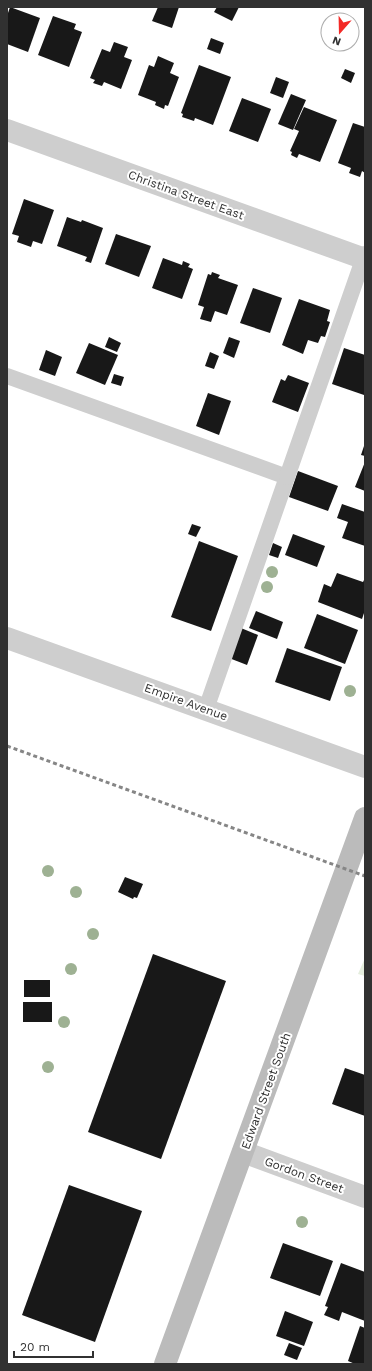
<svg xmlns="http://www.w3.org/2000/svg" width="372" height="1371" viewBox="0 0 372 1371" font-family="'Work Sans',sans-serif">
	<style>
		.green { fill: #e5eede }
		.building { fill: #181818 }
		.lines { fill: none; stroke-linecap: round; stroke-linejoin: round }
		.service { stroke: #cecece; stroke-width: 16 }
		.minor { stroke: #cecece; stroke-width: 22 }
		.secondary { stroke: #bbb; stroke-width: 22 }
		.rail { stroke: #868686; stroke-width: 3; stroke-dasharray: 4 3; stroke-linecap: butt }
		.tree { fill: #9eb193 }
		.labels { text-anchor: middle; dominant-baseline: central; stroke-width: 4; stroke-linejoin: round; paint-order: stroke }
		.street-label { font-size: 12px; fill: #313131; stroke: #fff }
	</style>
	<rect width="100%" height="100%" fill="#fff"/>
	<polygon class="green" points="365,958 365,976 358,974"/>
	<g class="building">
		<polygon points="10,7 40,18 28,52 7,44 7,16"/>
		<polygon points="158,7 179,7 172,28 152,21"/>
		<polygon points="217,7 239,7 232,21 214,12"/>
		<polygon points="53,16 76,24 74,29 82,32 69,67 38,55"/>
		<polygon points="211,38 224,43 220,54 207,49"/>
		<polygon points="114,42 128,47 124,57 132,60 121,89 104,82 102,86 93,83 95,80 90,78 102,49 110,52"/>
		<polygon points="158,56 174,63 170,73 179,77 168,106 165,105 164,109 155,105 156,102 138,95 149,65 154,67"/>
		<polygon points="199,65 231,77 213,125 195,118 194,121 182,117 183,114 181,113"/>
		<polygon points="345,69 355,73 351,83 341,78"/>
		<polygon points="276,77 289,82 283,98 270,93"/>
		<polygon points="291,94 306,100 293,130 278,124"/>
		<polygon points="242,98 271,109 258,142 229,131"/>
		<polygon points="304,107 337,120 320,162 299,154 297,158 291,155 292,152 290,151 299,131 294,129"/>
		<polygon points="353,123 365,127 365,173 362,171 360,177 349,173 351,168 338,163"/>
		<polygon points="24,199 54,210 42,244 33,241 31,247 17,242 19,236 12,234"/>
		<polygon points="67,217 81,222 82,220 103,228 91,263 85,261 87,257 57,246"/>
		<polygon points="116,234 151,246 139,277 105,264"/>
		<polygon points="163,258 182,265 183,261 190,264 188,267 193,269 182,299 152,288"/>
		<polygon points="212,272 220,275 218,278 238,285 227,315 215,311 211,322 200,319 204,307 198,305 208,274 211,275"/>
		<polygon points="253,288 282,298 270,333 240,323"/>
		<polygon points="299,299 330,310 327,321 330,322 325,337 321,336 318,343 308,340 303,354 282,345"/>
		<polygon points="109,337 121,343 117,352 105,347"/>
		<polygon points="229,337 240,341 234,358 223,353"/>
		<polygon points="89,343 118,355 105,385 76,373"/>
		<polygon points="344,348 365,355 365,392 364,395 332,384"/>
		<polygon points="46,350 62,357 55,376 39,370"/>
		<polygon points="210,352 219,356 214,369 205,366"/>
		<polygon points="114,374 124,377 121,386 111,383"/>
		<polygon points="288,375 309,383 298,412 272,402 281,379 285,381"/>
		<polygon points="208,393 231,401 219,435 196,426"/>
		<polygon points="365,443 365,456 361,455"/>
		<polygon points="365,462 365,491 355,487"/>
		<polygon points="298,471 338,486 328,511 289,497"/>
		<polygon points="342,504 365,512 365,546 342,538 348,522 337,518"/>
		<polygon points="192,524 201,527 196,537 188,534"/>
		<polygon points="293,534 325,546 317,567 285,555"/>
		<polygon points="199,541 238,556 211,631 171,617"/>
		<polygon points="273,543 282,547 278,558 269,555"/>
		<polygon points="337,573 363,582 365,578 365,610 362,619 318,602 324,584 331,587"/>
		<polygon points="256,611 283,622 277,639 249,628"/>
		<polygon points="317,614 358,630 345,664 304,648"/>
		<polygon points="241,628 258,635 247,665 229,658"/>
		<polygon points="287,648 342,667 330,701 275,682"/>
		<polygon points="125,877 143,884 137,898 134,897 133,899 118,892"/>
		<polygon points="153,954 226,981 161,1159 88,1132"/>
		<rect x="24" y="980" width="26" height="17"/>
		<rect x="23" y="1002" width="29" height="20"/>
		<polygon points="345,1068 365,1075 365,1116 332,1104"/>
		<polygon points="69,1185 142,1211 95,1342 22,1315"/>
		<polygon points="283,1243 333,1261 320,1296 270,1278"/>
		<polygon points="341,1263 365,1272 365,1321 342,1312 339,1321 324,1315 328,1307 325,1306"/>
		<polygon points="285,1311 313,1322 304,1346 276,1336"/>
		<polygon points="360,1326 365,1328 365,1364 355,1364 348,1361"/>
		<polygon points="289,1343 302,1348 297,1360 284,1355"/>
	</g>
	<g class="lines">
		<g class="service">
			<polyline points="7,376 287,477 206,709"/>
			<polyline points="287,477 365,254"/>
		</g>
		<g class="minor">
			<polyline points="7,130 365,259"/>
			<polyline points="7,638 365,767"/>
			<polyline points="243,1152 365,1197"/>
		</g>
		<polyline class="secondary" points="165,1364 365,818"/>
		<polyline class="rail" points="7,746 365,876"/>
	</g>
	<g class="tree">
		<circle cx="272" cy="572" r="6"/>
		<circle cx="267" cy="587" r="6"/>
		<circle cx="350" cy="691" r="6"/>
		<circle cx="48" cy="871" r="6"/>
		<circle cx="76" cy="892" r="6"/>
		<circle cx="93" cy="934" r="6"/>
		<circle cx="71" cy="969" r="6"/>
		<circle cx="64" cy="1022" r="6"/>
		<circle cx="48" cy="1067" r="6"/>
		<circle cx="302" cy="1222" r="6"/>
	</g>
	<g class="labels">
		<g class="street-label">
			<text transform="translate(186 195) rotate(20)">Christina Street East</text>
			<text transform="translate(186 702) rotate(20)">Empire Avenue</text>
			<text transform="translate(266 1091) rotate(-70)">Edward Street South</text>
			<text transform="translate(304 1175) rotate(20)">Gordon Street</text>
		</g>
	</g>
	<rect width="372" height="1371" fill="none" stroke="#313131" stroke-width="16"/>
	<g transform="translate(340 32) rotate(200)"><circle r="19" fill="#ffffff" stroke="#adadad"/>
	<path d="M0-3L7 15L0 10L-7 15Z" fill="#f32a27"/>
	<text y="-6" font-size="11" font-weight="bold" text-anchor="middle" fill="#313131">N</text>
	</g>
	<path d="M14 1351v6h79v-6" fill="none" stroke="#313131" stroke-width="2"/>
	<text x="20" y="1351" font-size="12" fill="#313131" stroke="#ffffff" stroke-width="3" paint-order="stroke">20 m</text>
</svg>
